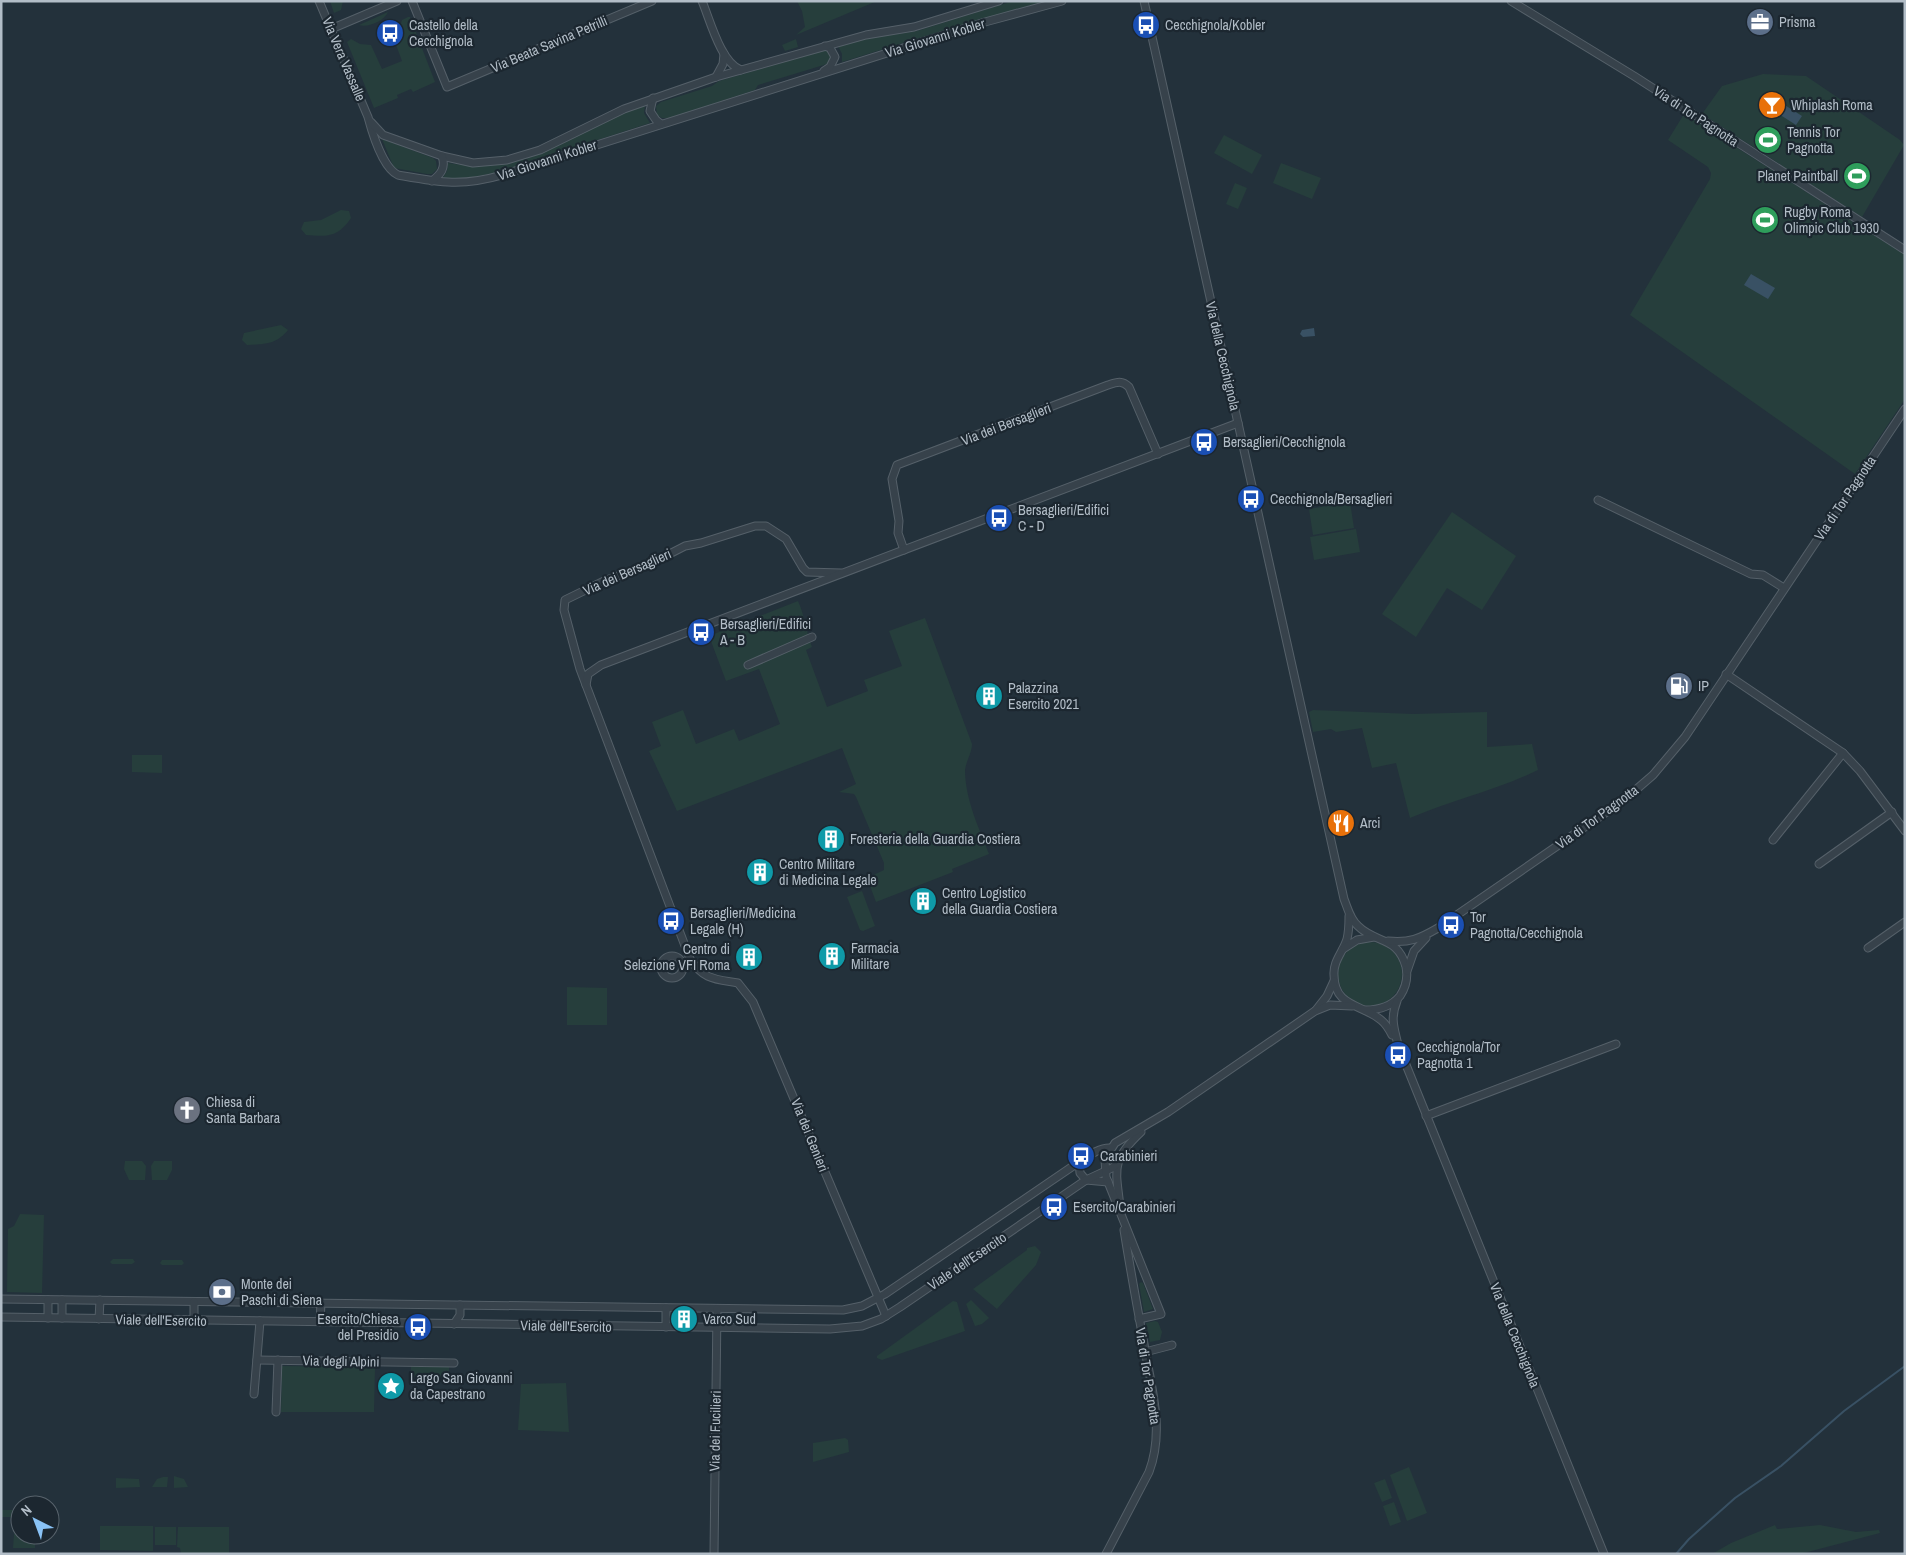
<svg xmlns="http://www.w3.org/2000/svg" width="1906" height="1555" viewBox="0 0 1906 1555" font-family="'Archivo Narrow',sans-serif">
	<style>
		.green { fill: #263e3c }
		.water { fill: #395164 }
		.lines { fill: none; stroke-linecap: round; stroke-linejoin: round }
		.stream { stroke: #395164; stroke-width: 2 }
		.minor-casing { stroke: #556069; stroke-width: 9 }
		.minor { stroke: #37424b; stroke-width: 7 }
		.labels { text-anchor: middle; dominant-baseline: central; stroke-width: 4.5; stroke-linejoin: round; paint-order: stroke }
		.poi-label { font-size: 14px; fill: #b2bdc7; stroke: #1c2730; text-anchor: start }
		.street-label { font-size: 14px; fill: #b2bdc7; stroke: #1c2730 }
	</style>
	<rect width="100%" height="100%" fill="#23313b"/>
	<g class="green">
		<polygon points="330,1 343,1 341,10 334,13"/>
		<polygon points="797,1 877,1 796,35 805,27 802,11"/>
		<polygon points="1013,1 1048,1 977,20 842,62 842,54 838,46 866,39 917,31"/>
		<path d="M388 12C384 21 368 28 359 25Z"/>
		<polygon points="408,17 410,17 435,82 413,92 411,89 397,95 398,98 374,108 347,42 351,39 360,44 371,45 382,69 402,61 395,42 396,38 402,20"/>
		<polygon points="796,39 798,47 785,51 782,45"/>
		<polygon points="826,50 831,55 831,58 827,64 758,85 755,90 670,118 662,118 657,115 656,106 661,102 712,86 719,81"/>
		<polygon points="1763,74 1806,76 1900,140 1904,145 1862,217 1702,114 1722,86"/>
		<path d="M645 104 644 113 650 123 499 172 463 179H442L447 171 448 163C480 168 510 167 541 153 561 144 579 132 599 123 614 116 630 110 645 104Z"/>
		<polygon points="1684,114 1905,255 1905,399 1855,474 1630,315 1710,179 1711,173 1708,167 1668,140"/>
		<polygon points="1224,135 1262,155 1252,174 1214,153"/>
		<polygon points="382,139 433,158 436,161 437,169 432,174 427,174 394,168"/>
		<polygon points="1281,163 1321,178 1312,199 1273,183"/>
		<polygon points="1235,183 1247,188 1238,209 1226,204"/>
		<path d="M341 210 349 211 351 218C338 237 328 237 306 235L301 229 304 222 321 220Z"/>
		<path d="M281 325 288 330C276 345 264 344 247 345L242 340 244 333Z"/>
		<polygon points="1350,502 1354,528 1313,535 1309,509"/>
		<polygon points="1452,512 1516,556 1482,610 1447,588 1416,637 1382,614"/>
		<polygon points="1356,529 1360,552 1314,560 1310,537"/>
		<path d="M798 601C805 616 806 632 812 647L806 650 827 707 868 691 864 680 902 666 889 631 925 618 972 744C972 753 966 761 965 770 965 799 979 828 989 854L952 869 953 872 876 902 867 878 884 870V863L856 797 854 794 839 792 856 784 842 748 677 811 649 751 661 746 652 722 683 710 696 744 734 729 739 741 780 724 759 669 726 681 709 636Z"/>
		<path d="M1313 710 1413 714 1487 712V747L1532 744 1538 770C1497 790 1452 800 1410 818L1396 763 1372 768 1362 728 1336 732 1331 729 1313 732 1309 712Z"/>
		<polygon points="132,755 162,755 162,773 132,772"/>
		<polygon points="862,891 875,926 863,931 860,930 847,897"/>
		<circle cx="1370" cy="974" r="32"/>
		<polygon points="567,987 607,988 607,1025 567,1025"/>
		<polygon points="125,1161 142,1161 146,1166 145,1180 129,1180 124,1169"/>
		<polygon points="154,1161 172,1161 172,1170 167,1180 152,1180 151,1166"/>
		<polygon points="20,1214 44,1215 42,1293 7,1292 8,1229 14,1226"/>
		<polygon points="1035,1246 1041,1252 1036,1265 997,1309 973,1289 1027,1250 1027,1248"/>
		<polygon points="113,1259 133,1259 135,1262 132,1264 112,1264 110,1262"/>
		<polygon points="162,1260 182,1260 184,1263 182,1265 162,1265 160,1263"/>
		<polygon points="1141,1282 1143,1283 1153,1309 1144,1312 1139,1284"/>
		<polygon points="971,1300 989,1318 982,1324 975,1326 966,1304"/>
		<polygon points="953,1301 957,1302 965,1331 882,1360 877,1358 877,1356"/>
		<polygon points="1155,1321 1158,1322 1162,1332 1160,1340 1150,1342 1146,1323"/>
		<polygon points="282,1366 375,1367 374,1412 281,1412"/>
		<rect x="411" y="1366" width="38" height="11"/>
		<polygon points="566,1383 569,1432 518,1430 521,1384"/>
		<polygon points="845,1438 848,1440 849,1452 813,1462 813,1443"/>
		<polygon points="1409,1467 1427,1513 1407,1521 1390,1475"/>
		<polygon points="174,1476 184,1479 188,1487 174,1488"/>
		<polygon points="163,1477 168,1477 167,1487 152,1487 157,1479"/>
		<polygon points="116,1478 139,1479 140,1487 116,1488"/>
		<polygon points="1385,1479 1392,1498 1382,1502 1374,1483"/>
		<polygon points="1394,1502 1401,1522 1390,1526 1383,1506"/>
		<rect x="1" y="1510" width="19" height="7"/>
		<polygon points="1775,1525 1777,1529 1820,1525 1856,1532 1879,1530 1880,1533 1800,1554 1712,1554 1731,1543"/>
		<polygon points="100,1526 153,1526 153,1551 100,1550"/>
		<rect x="155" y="1527" width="21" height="18"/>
		<polygon points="178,1527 229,1527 229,1554 181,1554 180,1548 177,1547"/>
		<polygon points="14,1534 35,1535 35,1548 13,1548"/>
	</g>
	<g class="water">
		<polygon points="1780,102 1802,116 1796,125 1774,111"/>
		<polygon points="1751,274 1775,288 1768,299 1744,285"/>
		<polygon points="1314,328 1315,336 1303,337 1300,334 1302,330"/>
	</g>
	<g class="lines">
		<polyline class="stream" points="1676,1554 1689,1539 1735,1498 1781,1466 1844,1411 1905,1366"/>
		<g class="minor-casing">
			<g id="minor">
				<path d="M319 1 368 117C372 132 383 168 398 175 438 182 461 187 502 175L985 22 1062 1"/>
				<polyline points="412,1 447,87 652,1"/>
				<path d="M702 1C710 20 721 63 741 70"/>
				<path d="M1144 1 1344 899C1348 909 1350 919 1358 926 1376 944 1398 936 1406 967 1408 977 1406 987 1400 996 1391 1007 1379 1010 1365 1010"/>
				<polyline points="1511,1 1634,76 1905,250"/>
				<polyline points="331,29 397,1"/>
				<polyline points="824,71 830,67 835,57 830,48 825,46"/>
				<polyline points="716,77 723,64 724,54"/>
				<polyline points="653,98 650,111 656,120 661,124"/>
				<polyline points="371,122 383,135 442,156 473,163 507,160 540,150 624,109 716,77 866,35 914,27 999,1"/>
				<path d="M432 181C441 174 446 168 442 156"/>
				<polyline points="1598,500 1751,574 1763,575 1784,588"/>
				<path d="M904 550 898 533 899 521 892 479 897 465 1108 385C1117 382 1122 380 1129 387L1158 454"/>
				<polyline points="748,665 812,637"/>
				<polyline points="1726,674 1843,753 1860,771 1905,831"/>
				<polyline points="586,685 580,669 564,610 565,600 604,581 648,565 685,546 701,543 755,526 766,526 786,539 803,568 807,572 841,573"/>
				<polyline points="1773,840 1843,753"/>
				<polyline points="1819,864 1892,812"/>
				<path d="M1349 916C1349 923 1349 931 1347 939 1343 952 1333 961 1334 975 1334 1007 1362 1004 1381 1020 1386 1024 1389 1029 1392 1035"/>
				<path d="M1388 941C1410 943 1419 939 1438 928L1624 800 1653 775 1685 737 1905 409"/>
				<polyline points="1868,948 1905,922"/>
				<polyline points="1343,949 1357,940 1374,937"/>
				<circle cx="672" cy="967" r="11"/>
				<polyline points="1407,971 1414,951 1426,938"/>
				<path d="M1397 1001C1390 1019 1394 1027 1398 1045L1604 1554"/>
				<polyline points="1316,1010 1327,996 1334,981"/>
				<polyline points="1426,1116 1616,1044"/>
				<polyline points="1079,1162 1080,1173 1086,1180"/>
				<polyline points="1086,1180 1108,1182"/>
				<path d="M1120 1207C1116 1169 1110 1161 1141 1132"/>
				<path d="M1 1299 843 1310 862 1306 885 1294 1079 1162C1088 1156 1100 1147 1111 1148"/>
				<path d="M886 1316 753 1002 738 983C715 979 704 980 690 959L586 685 588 674 601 665 1238 423"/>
				<polyline points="1,1317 830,1329 862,1326 881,1319 900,1307 1086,1180 1112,1168 1117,1164"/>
				<polyline points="48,1318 48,1300"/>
				<polyline points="62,1318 62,1300"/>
				<polyline points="99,1319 100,1300"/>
				<polyline points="1139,1319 1161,1314 1106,1177 1105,1159 1115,1143 1168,1112 1315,1011 1330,1005 1352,1006"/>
				<polyline points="194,1320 194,1302"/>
				<polyline points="320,1322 321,1303"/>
				<polyline points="454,1324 460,1315 460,1305"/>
				<polyline points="666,1327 666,1308"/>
				<polyline points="1145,1352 1172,1345"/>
				<polyline points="257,1360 454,1363"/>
				<polyline points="254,1394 260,1321"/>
				<polyline points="276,1412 278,1360"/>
				<polyline points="714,1554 717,1309"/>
				<path d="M1106 1554 1149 1472C1165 1430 1151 1387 1144 1344 1137 1306 1130 1268 1124 1230"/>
			</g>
		</g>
		<use href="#minor" class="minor"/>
	</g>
	<defs>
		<g id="office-disc" transform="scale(1.4375)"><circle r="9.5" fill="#5c6f8a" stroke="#1c2730"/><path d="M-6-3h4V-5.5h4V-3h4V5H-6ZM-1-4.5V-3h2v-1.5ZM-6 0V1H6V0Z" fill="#fff"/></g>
		<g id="bus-disc" transform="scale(1.4375)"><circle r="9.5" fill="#1a4fb4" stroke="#1c2730"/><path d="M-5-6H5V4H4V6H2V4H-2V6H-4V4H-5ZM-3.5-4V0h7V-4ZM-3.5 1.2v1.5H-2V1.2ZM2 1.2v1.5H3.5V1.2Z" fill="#fff"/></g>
		<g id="bar-disc" transform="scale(1.4375)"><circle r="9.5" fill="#e8710a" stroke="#1c2730"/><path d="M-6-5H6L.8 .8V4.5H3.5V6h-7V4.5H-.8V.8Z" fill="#fff"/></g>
		<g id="stadium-disc" transform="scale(1.4375)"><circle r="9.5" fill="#2e9e5b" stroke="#1c2730"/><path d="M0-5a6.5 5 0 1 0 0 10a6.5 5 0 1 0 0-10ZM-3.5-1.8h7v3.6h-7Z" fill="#fff"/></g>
		<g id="fuel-disc" transform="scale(1.4375)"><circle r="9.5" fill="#5c6f8a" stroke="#1c2730"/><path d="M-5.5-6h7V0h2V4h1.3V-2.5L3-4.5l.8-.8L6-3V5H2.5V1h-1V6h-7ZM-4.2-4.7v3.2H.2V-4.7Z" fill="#fff"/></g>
		<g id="building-disc" transform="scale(1.4375)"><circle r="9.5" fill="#0f9aa8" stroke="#1c2730"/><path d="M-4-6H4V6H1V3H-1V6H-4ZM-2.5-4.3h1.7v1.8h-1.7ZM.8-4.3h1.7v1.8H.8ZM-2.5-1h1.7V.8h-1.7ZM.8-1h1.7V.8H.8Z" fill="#fff"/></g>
		<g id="restaurant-disc" transform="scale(1.4375)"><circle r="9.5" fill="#e8710a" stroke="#1c2730"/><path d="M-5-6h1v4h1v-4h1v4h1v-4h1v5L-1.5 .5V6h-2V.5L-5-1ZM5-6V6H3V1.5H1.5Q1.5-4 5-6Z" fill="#fff"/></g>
		<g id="church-disc" transform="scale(1.4375)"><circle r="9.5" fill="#6b7280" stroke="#1c2730"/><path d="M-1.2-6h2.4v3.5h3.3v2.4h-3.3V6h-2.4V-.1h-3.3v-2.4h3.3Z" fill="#fff"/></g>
		<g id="bank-disc" transform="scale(1.4375)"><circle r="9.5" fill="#5c6f8a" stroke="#1c2730"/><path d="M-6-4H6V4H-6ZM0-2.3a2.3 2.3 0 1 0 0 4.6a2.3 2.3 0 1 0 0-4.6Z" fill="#fff"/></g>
		<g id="sight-disc" transform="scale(1.4375)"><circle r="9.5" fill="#0f9aa8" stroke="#1c2730"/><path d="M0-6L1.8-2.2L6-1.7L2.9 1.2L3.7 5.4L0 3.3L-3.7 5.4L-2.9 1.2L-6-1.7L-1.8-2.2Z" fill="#fff"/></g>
	</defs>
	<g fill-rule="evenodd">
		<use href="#office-disc" x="1760" y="22"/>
		<use href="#bus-disc" x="1146" y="25"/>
		<use href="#bus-disc" x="390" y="33"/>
		<use href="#bar-disc" x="1772" y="105"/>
		<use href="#stadium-disc" x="1768" y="140"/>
		<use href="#stadium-disc" x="1857" y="176"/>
		<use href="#stadium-disc" x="1765" y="220"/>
		<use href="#bus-disc" x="1204" y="442"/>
		<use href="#bus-disc" x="1251" y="499"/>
		<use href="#bus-disc" x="999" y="518"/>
		<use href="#bus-disc" x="701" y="632"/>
		<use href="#fuel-disc" x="1679" y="686"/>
		<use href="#building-disc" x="989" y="696"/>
		<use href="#restaurant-disc" x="1341" y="823"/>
		<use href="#building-disc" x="831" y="839"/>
		<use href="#building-disc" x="760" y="872"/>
		<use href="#building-disc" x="923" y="901"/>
		<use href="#bus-disc" x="671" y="921"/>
		<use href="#bus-disc" x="1451" y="925"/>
		<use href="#building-disc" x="832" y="956"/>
		<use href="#building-disc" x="749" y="957"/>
		<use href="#bus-disc" x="1398" y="1055"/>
		<use href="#church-disc" x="187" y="1110"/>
		<use href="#bus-disc" x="1081" y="1156"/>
		<use href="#bus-disc" x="1054" y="1207"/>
		<use href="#bank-disc" x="222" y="1292"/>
		<use href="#building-disc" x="684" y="1319"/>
		<use href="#bus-disc" x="418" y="1327"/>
		<use href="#sight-disc" x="391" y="1386"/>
	</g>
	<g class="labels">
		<g class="poi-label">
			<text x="1779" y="22">Prisma</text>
			<text x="409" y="25">Castello della<tspan x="409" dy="16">Cecchignola</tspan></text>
			<text x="1165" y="25">Cecchignola/Kobler</text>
			<text x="1791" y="105">Whiplash Roma</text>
			<text x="1787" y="132">Tennis Tor<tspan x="1787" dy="16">Pagnotta</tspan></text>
			<text x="1838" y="176" text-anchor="end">Planet Paintball</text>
			<text x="1784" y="212">Rugby Roma<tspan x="1784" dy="16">Olimpic Club 1930</tspan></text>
			<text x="1223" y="442">Bersaglieri/Cecchignola</text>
			<text x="1270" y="499">Cecchignola/Bersaglieri</text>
			<text x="1018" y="510">Bersaglieri/Edifici<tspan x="1018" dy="16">C - D</tspan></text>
			<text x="720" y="624">Bersaglieri/Edifici<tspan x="720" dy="16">A - B</tspan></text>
			<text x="1698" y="686">IP</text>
			<text x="1008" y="688">Palazzina<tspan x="1008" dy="16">Esercito 2021</tspan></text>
			<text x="1360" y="823">Arci</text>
			<text x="850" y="839">Foresteria della Guardia Costiera</text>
			<text x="779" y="864">Centro Militare<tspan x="779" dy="16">di Medicina Legale</tspan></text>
			<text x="942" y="893">Centro Logistico<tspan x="942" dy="16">della Guardia Costiera</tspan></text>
			<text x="690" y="913">Bersaglieri/Medicina<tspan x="690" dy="16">Legale (H)</tspan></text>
			<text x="1470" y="917">Tor<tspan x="1470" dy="16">Pagnotta/Cecchignola</tspan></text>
			<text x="851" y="948">Farmacia<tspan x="851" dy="16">Militare</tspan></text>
			<text x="730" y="949" text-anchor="end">Centro di<tspan x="730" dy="16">Selezione VFI Roma</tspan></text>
			<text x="1417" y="1047">Cecchignola/Tor<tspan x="1417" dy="16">Pagnotta 1</tspan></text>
			<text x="206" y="1102">Chiesa di<tspan x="206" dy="16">Santa Barbara</tspan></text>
			<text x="1100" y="1156">Carabinieri</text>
			<text x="1073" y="1207">Esercito/Carabinieri</text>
			<text x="241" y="1284">Monte dei<tspan x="241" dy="16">Paschi di Siena</tspan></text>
			<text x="399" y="1319" text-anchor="end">Esercito/Chiesa<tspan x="399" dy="16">del Presidio</tspan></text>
			<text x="703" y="1319">Varco Sud</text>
			<text x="410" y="1378">Largo San Giovanni<tspan x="410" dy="16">da Capestrano</tspan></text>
		</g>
		<g class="street-label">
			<text transform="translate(935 38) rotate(-17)">Via Giovanni Kobler</text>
			<text transform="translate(549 44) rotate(-23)">Via Beata Savina Petrilli</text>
			<text transform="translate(344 59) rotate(67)">Via Vera Vassalle</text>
			<text transform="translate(1696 116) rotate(33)">Via di Tor Pagnotta</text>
			<text transform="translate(547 160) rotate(-18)">Via Giovanni Kobler</text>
			<text transform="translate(1223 356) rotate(77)">Via della Cecchignola</text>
			<text transform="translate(1006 424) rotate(-21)">Via dei Bersaglieri</text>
			<text transform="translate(1845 498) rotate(-56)">Via di Tor Pagnotta</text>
			<text transform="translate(627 572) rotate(-24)">Via dei Bersaglieri</text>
			<text transform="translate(1597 817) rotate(-36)">Via di Tor Pagnotta</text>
			<text transform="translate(810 1135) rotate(68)">Via dei Genieri</text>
			<text transform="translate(967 1261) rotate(-34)">Viale dell'Esercito</text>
			<text transform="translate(161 1320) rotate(1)">Viale dell'Esercito</text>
			<text transform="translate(566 1326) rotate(1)">Viale dell'Esercito</text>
			<text transform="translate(1515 1335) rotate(68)">Via della Cecchignola</text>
			<text transform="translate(341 1361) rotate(1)">Via degli Alpini</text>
			<text transform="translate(1148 1376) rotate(81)">Via di Tor Pagnotta</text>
			<text transform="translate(715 1431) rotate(-89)">Via dei Fucilieri</text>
		</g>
	</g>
	<rect width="1906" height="1555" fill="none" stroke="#b2bdc7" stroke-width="5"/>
	<g transform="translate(35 1520) rotate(318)"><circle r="24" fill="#1c2730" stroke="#58636c"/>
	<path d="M0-4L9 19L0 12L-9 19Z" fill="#89c2f5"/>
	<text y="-8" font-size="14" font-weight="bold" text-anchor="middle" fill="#b2bdc7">N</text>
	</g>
</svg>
